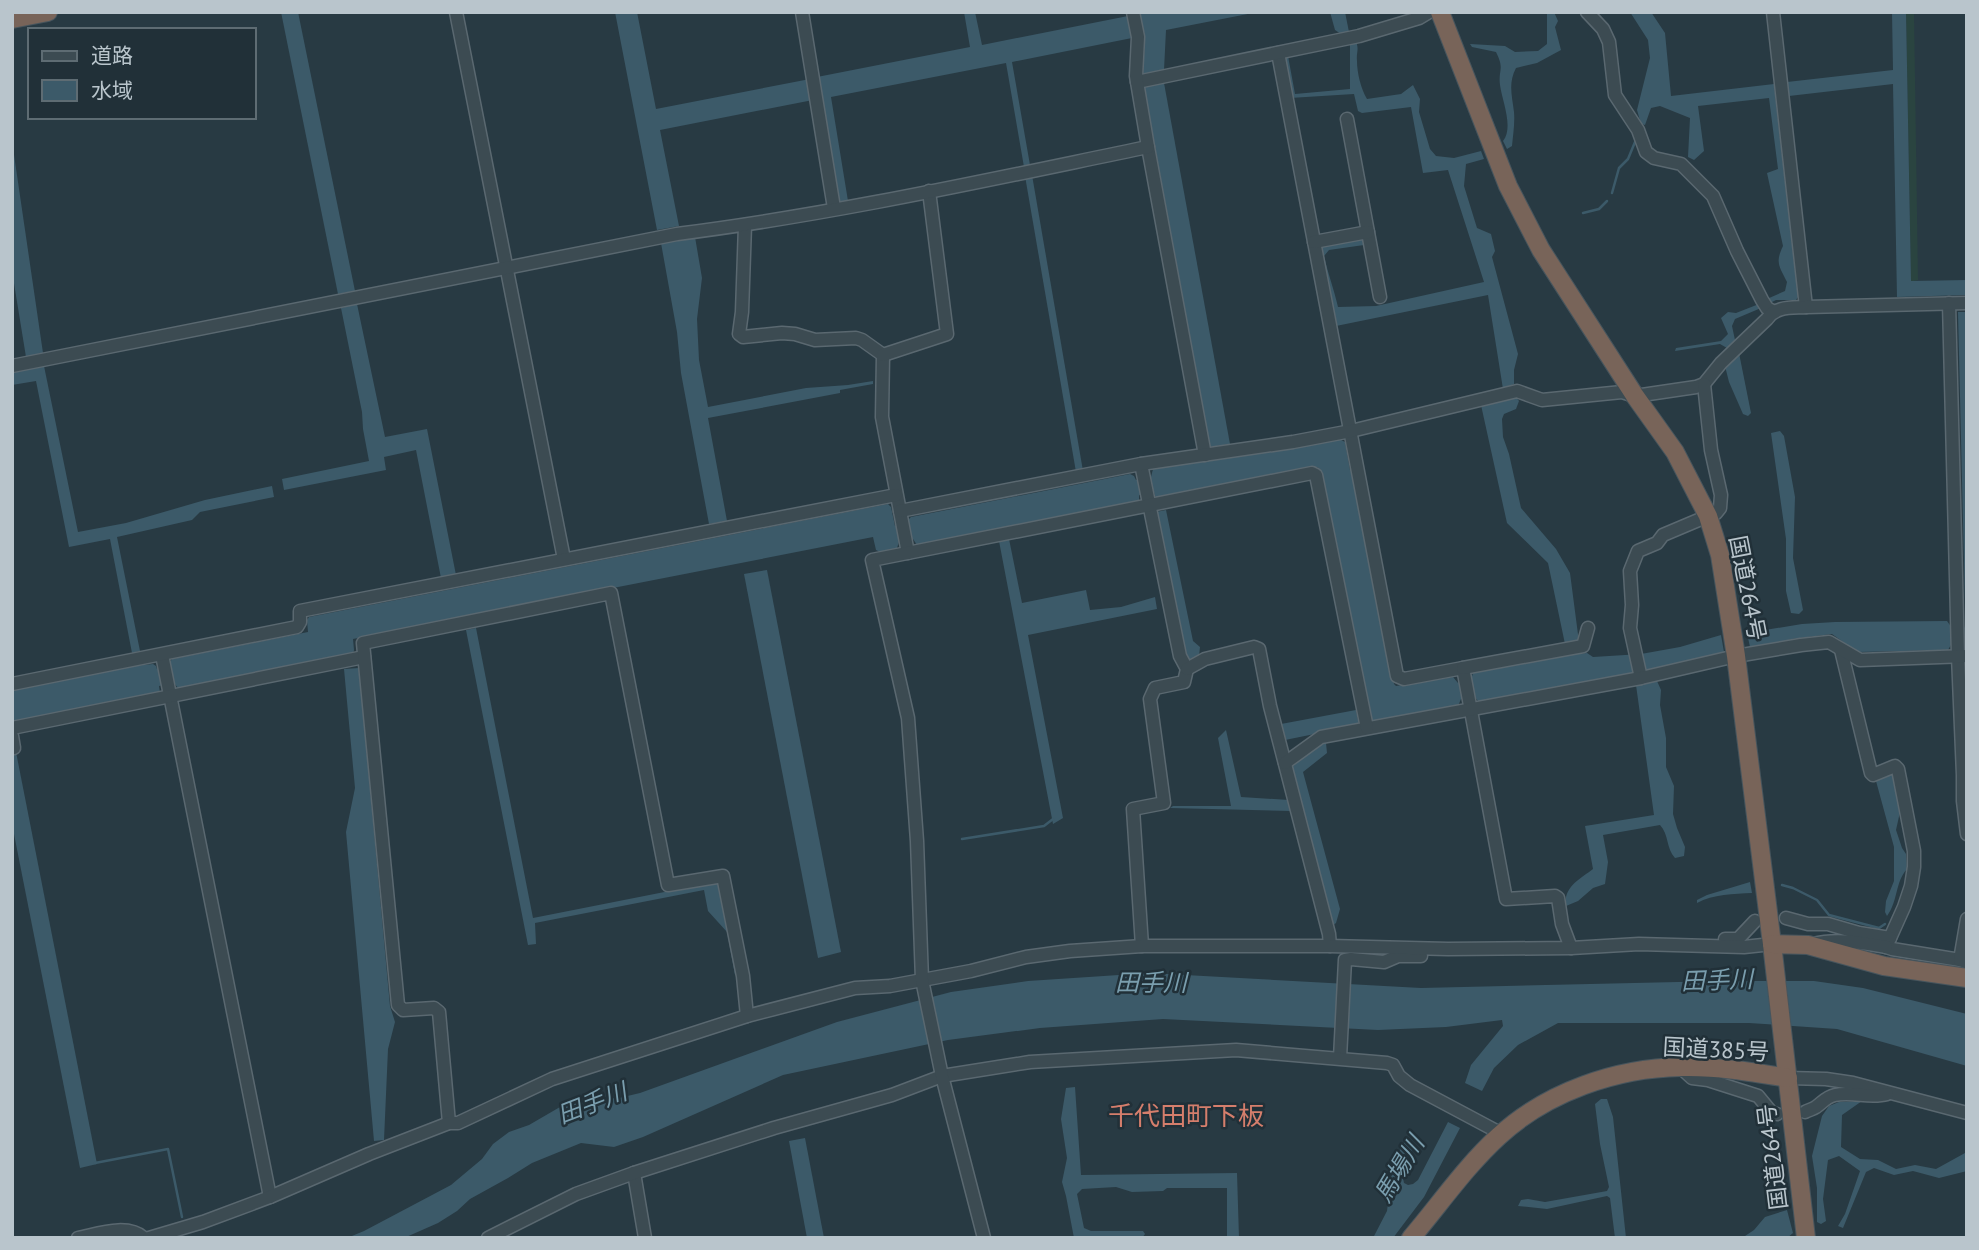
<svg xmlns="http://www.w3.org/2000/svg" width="1979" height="1250" viewBox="0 0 1979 1250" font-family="'PT Sans','Noto Sans JP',sans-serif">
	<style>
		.green { fill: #2a4440 }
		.water { fill: #3c5a69 }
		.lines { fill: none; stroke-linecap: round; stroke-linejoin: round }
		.stream { stroke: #3c5a69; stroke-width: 2.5 }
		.minor-casing { stroke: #5a6870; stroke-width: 15 }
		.highway-casing { stroke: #47555d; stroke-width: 20 }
		.minor { stroke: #3c4b52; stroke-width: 12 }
		.highway { stroke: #786459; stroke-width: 18 }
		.labels { text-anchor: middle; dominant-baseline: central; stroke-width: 5; stroke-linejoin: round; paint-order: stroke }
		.street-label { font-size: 23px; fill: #b9c5cc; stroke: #213038 }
		.water-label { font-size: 24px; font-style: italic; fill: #7a9eae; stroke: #213038 }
		.quarter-label { font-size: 26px; fill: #d57e6c; stroke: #213038 }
	</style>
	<rect width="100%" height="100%" fill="#283a43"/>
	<polygon class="green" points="1906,12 1914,12 1918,280 1911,282"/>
	<g class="water">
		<polygon points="281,12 298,12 355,291 338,294"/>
		<polygon points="615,12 637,12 656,109 810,79 813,100 660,130 679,226 657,230"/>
		<polygon points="964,12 975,12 982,45 1128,16 1132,38 1012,62 1030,165 1024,167 1006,63 831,97 848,201 838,203 817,77 970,47"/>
		<polygon points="1258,12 1166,30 1164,70 1143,74 1145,36 1140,13"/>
		<polygon points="1330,12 1345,12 1349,32 1341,34 1335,30"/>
		<path d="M1547 12H1554L1558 21 1555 27 1561 50 1537 63 1516 68C1508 83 1512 96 1514 112 1515 123 1513 135 1512 146L1507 149 1503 141C1514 127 1502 101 1500 85 1498 69 1505 70 1496 52L1472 47 1470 44 1505 46 1515 52 1538 51 1547 44Z"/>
		<path d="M1630 12H1651L1665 33 1671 96 1774 84 1798 297 1796 300H1776L1768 304 1767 299 1785 291 1787 282C1779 266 1775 263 1783 246L1767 173 1778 169 1769 98 1698 106 1704 151 1694 160 1688 157 1690 118 1660 106 1651 108 1645 125 1641 124 1637 110 1650 58 1648 40Z"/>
		<polygon points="1892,12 1906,12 1911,281 1967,280 1967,295 1897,297 1893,84 1789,96 1787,82 1893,70"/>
		<path d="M1355 39C1360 50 1356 51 1357 61 1357 73 1361 89 1367 99L1401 94 1413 85 1420 99 1419 112 1430 149 1436 156 1454 158 1481 151 1484 159 1466 164 1464 186 1477 228 1491 234 1495 251 1492 257 1518 354 1514 370V384L1503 389 1488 295 1336 326 1319 250 1324 246 1362 239 1365 241 1364 245 1329 250 1324 256C1328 274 1334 289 1338 307L1376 306 1484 282 1448 170 1423 173 1411 107 1362 113 1358 111 1354 94 1290 98 1283 57 1288 56 1295 94 1350 89V41Z"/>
		<polygon points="1164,83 1230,444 1210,447 1144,87"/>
		<polygon points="12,141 43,353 26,357 12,271"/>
		<polygon points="1032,175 1083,471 1076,472 1025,176"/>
		<polygon points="695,237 702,278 697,319 699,360 708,407 806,388 848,385 873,381 873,384 840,390 840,393 708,418 727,521 709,524 681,373 677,332 661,243"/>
		<polygon points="357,304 385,437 427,429 456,575 441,578 416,450 384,457 386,470 284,490 282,479 369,461 363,429 362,412 341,308"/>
		<polygon points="1759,304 1761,308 1735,319 1732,326 1735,340 1727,348 1720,344 1675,351 1676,348 1721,341 1728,334 1721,318 1728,312 1736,313"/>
		<polygon points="1958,312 1967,312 1967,605 1965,605"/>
		<polygon points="1739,353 1751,413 1748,416 1743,414 1729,382 1725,366"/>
		<polygon points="44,366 78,532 126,523 205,500 272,486 274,497 200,512 192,520 117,537 140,651 132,653 110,539 69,547 36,381 12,385 12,373"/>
		<polygon points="1515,396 1519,401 1516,409 1504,414 1502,419 1503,437 1509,454 1521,508 1556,549 1570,573 1579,642 1565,644 1548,563 1507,523 1481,405"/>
		<polygon points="1780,431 1784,436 1795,497 1793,558 1803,610 1799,614 1791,613 1786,591 1786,539 1771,433"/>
		<path d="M1339 439 1345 442 1350 470H1354L1394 684 1396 686 1453 677 1458 683 1471 680 1473 673 1486 670 1577 654 1587 653 1593 657 1641 654 1680 647 1721 635 1724 652 1672 666 1491 700 1479 702 1474 696 1461 699 1458 706 1375 722 1370 721 1320 469 1317 467 1159 498 1155 496 1154 492 1139 495V500L1136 503 917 545 913 539 899 542 897 548 880 552 876 550 873 537 353 639 354 650 353 655 178 688 174 683 159 686 160 693 12 723V690L134 666 153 664 156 666 157 669 171 666 170 662 172 659 308 632 307 620 309 617 888 504 891 507 895 526 909 523V519L911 517 1130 474 1134 476 1136 480 1151 477 1153 469C1214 455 1278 455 1339 439Z"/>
		<polygon points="1166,510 1193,641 1200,647 1199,656 1190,661 1184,651 1156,512"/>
		<polygon points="1009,539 1022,603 1086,590 1090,610 1121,607 1155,597 1157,609 1028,635 1063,818 1053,824 999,541"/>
		<polygon points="767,570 841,952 818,958 744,574"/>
		<polygon points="1947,621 1952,628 1964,628 1967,623 1967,647 1964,642 1952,643 1948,650 1857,652 1832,634 1792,639 1777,644 1750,647 1747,633 1802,624 1835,622"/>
		<polygon points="476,628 533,918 715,882 721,885 738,974 735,975 727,932 708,911 704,890 535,923 536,944 528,945 466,630"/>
		<polygon points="359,668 390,1006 395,1022 388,1049 384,1140 374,1141 346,832 355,788 344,669"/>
		<path d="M1657 681 1661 690 1660 705 1666 738V767L1674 786 1673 814 1677 828 1685 847 1684 856 1675 858C1666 849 1669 834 1660 825L1603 835 1608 862 1605 884 1593 888 1578 901 1566 906C1563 887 1580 879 1593 869L1585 826 1654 815 1636 685Z"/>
		<polygon points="1356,710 1359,725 1285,740 1281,724"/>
		<polygon points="1226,730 1241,797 1289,800 1292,811 1170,808 1173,806 1231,806 1218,738"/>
		<polygon points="1321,743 1326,743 1327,753 1303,772 1340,909 1336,923 1332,926 1292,767"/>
		<polygon points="16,752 97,1164 80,1168 12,824 12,753"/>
		<path d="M1889 773 1895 776 1900 812 1896 830 1902 848 1906 854 1907 869C1895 882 1898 902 1887 916L1885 912 1886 901 1894 881V847L1876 781 1878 777Z"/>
		<path d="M1750 882 1752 893C1734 894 1713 894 1697 903V900L1707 895Z"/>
		<polygon points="1149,973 1421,988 1722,981 1814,981 1863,988 1967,1014 1967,1066 1837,1029 1749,1023 1558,1023 1518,1045 1494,1068 1482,1091 1465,1083 1471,1065 1503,1026 1502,1020 1446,1027 1378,1030 1163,1019 1040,1028 948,1040 783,1075 643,1137 614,1147 581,1143 532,1163 508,1178 470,1199 457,1211 438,1223 404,1238 347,1238 364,1231 451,1185 482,1159 493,1144 509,1132 529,1125 560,1107 599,1099 619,1098 640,1093 837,1022 951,992 1028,981"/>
		<polygon points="1075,1087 1081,1175 1237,1173 1239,1238 1227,1238 1227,1188 1167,1188 1163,1191 1132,1192 1116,1187 1082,1189 1077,1194 1084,1228 1091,1231 1143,1231 1145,1234 1142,1238 1101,1236 1097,1238 1074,1238 1066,1196 1062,1182 1067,1158 1061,1119 1066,1088"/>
		<polygon points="1601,1099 1607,1099 1613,1117 1626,1238 1615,1238 1610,1198 1607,1196 1547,1209 1518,1206 1521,1200 1528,1199 1545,1202 1607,1191 1609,1187 1600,1144 1595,1104"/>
		<polygon points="1862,1101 1842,1115 1841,1147 1860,1159 1878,1160 1896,1169 1915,1165 1936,1169 1965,1153 1967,1154 1967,1171 1939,1178 1913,1171 1894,1175 1874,1168 1866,1172 1843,1228 1838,1226 1845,1214 1860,1171 1839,1156 1828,1160 1823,1199 1826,1221 1821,1224 1817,1222 1817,1188 1812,1156 1822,1116 1829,1106 1839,1102"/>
		<path d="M1448 1122 1460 1128 1424 1197 1393 1238H1373L1387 1211 1393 1163 1405 1141 1414 1146C1408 1158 1400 1169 1404 1183L1408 1185 1413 1184 1418 1180Z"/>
		<polygon points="805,1138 824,1238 807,1238 789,1141"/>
		<polygon points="1787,1210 1793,1233 1787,1238 1742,1238 1754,1230 1765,1217"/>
	</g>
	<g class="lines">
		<g class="stream">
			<polyline points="1612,193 1619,168 1628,159 1635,142"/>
			<polyline points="1583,213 1599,209 1607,201"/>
			<polyline points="962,839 1044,826 1053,819"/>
			<polyline points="1782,885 1793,888 1817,900 1829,915 1879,928 1885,924"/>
			<polyline points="95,1163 168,1149 182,1217"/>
		</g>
		<g class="minor-casing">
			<g id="minor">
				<polyline points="456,12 564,559"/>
				<polyline points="802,12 834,208"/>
				<polyline points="1587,12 1603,29 1609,42 1615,95 1638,130 1646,152 1654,158 1681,164 1713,196 1737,251 1762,300 1767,308 1772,311"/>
				<polyline points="1773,12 1806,307"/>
				<polyline points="1278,53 1397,676 1404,679 1463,668 1506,899 1555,896 1558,898 1562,924 1571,948"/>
				<polyline points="1137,82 1359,36 1419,18 1429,12"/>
				<polyline points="1347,119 1380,297"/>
				<polyline points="1148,147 1205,455"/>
				<polyline points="745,225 742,312 739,334 743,337 782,333 795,334 815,340 856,338 862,340 883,355 882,417 908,553"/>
				<polyline points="1314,242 1368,232"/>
				<polyline points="1949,303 1958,656 1963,775 1963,801 1967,834"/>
				<polyline points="883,355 947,334 929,191"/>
				<path d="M12 366 677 234C835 214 992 179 1148 147L1136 76 1138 37 1133 12"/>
				<polyline points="1141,464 1180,656 1187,669 1184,682 1155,688 1150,699 1164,803 1133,809 1142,946"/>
				<path d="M900 511 1141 464 1293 442 1351 431 1517 391 1542 400 1622 392 1635 396 1696 387 1704 384 1721 363 1767 319C1776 306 1791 308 1806 307L1967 303"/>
				<polyline points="1841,650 1871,773 1873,775 1895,766 1898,769 1914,851 1914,867 1911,886 1904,907 1886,947 1892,949 1960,960"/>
				<polyline points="162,655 270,1197"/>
				<polyline points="1463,668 1583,646 1588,628"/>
				<polyline points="1187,669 1205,659 1254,647 1259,649 1270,706 1329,934 1330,946"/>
				<polyline points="1641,678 1630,628 1632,605 1630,571 1638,551 1657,543 1663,535 1708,516 1716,513 1720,508 1721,495 1711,450 1704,384"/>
				<polyline points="12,684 297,627 300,622 300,611 896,495"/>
				<polyline points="12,728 364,657"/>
				<polyline points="12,736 14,748 12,748"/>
				<polyline points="1285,763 1321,737 1641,678 1736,656 1801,645 1829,642 1860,660 1967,656"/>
				<polyline points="1786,918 1808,924 1828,924 1859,933 1890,938"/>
				<polyline points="1725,939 1738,939 1755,921"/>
				<path d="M1813 944C1837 938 1862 943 1886 947"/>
				<polyline points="1966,962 1960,960 1967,919"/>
				<polyline points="1340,1058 1345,960 1351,959 1384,962 1398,956 1421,956"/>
				<polyline points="1680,1067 1692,1078 1708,1080 1758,1096 1772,1113 1777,1114"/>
				<polyline points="1788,1078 1826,1079 1853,1083 1967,1113"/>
				<path d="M1805 1112C1809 1110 1813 1109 1816 1107 1823 1102 1826 1097 1835 1095 1852 1091 1870 1099 1887 1094"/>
				<polyline points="449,1123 439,1012 434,1008 403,1010 398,1005 363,643 611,593 668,885 723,876 743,976 747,1016"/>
				<polyline points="634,1173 645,1238"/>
				<path d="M78 1238C98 1234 127 1223 144 1238"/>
				<polyline points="149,1238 203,1222 270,1197 369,1154 449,1123 458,1123 552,1079 747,1016 855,988 890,986 971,971 1026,957 1070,951 1142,946 1330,946 1448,949 1571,948 1639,944 1744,947 1772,944"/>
				<polyline points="488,1238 576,1194 634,1173 774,1128 892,1095 942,1076 1030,1062 1236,1050 1387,1063 1393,1065 1399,1076 1410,1085 1502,1134"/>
				<polyline points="984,1238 942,1076 922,980 917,841 908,718 872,560 1312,473 1316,475 1367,728"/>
			</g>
		</g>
		<g class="highway-casing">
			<g id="highway">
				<polyline points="1440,12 1508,186 1541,250 1635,396 1675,452 1708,516 1720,555 1736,656 1772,944 1806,1238"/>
				<polyline points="12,19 48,12"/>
				<polyline points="1772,944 1808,945 1884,966 1967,978"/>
				<path d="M1411 1238C1440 1204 1466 1166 1499 1136 1547 1092 1616 1068 1681 1067 1717 1066 1752 1072 1788 1078"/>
			</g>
		</g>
		<use href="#minor" class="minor"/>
		<use href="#highway" class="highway"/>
	</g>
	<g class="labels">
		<g class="street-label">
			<text transform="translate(1748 588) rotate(79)">国道264号</text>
			<text transform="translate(1716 1049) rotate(3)">国道385号</text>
			<text transform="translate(1772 1157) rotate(-97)">国道264号</text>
		</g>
		<g class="water-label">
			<text transform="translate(1717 980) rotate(-2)">田手川</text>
			<text x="1151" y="982">田手川</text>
			<text transform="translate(592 1103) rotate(-21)">田手川</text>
			<text transform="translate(1399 1169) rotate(-59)">馬場川</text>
		</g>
		<g class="quarter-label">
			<text x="1186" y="1115">千代田町下板</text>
		</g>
	</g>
	<rect width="1979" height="1250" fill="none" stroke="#b9c5cc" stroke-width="28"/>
	<rect x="28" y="28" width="228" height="91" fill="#213038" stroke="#5e6c73" stroke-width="2"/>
	<rect x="42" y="51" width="35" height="10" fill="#3c4b52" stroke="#5e6c73" stroke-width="2"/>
	<text x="91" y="63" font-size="21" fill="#b9c5cc">道路</text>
	<rect x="42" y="80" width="35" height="21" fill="#3c5a69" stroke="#5e6c73" stroke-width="2"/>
	<text x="91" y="98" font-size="21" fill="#b9c5cc">水域</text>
</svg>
